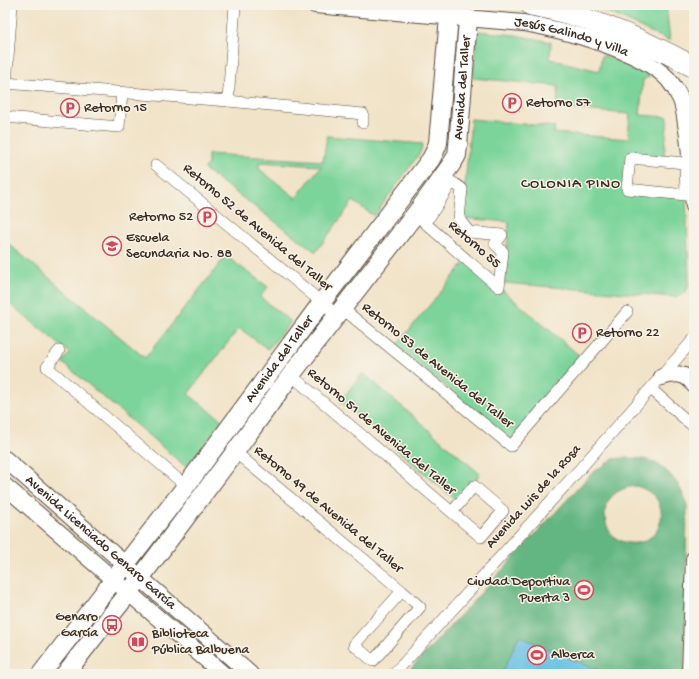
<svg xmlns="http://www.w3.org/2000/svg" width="699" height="679" viewBox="0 0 699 679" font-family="'Gochi Hand',sans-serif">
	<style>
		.green { fill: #7bd49a; stroke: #5b7f5c; fill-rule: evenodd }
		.forest { fill: #64b682; stroke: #507050; fill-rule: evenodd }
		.water { fill: #66c0e3; stroke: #507580 }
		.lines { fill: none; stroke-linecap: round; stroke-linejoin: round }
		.street-casing { stroke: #564637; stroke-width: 12 }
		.secondary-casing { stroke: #564637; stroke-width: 18 }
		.primary-casing { stroke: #564637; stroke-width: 20 }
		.highway-casing { stroke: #564637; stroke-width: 22 }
		.street { stroke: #fff; stroke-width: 11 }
		.secondary { stroke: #fff; stroke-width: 16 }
		.primary { stroke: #fff; stroke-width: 18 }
		.highway { stroke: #fff; stroke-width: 21 }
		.labels { text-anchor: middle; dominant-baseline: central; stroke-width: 3; stroke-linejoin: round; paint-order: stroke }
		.street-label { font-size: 14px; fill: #3b2a1e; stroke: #f7f3e8 }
		.poi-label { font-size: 14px; fill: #3b2a1e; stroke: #f7f3e8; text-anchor: start }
		.neighbourhood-label { font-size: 15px; letter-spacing: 1px; fill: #3b2a1e; stroke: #f7f3e8 }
	</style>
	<rect width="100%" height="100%" fill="#f7f3e8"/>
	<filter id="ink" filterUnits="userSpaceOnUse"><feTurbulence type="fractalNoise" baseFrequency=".025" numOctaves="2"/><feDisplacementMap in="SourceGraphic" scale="8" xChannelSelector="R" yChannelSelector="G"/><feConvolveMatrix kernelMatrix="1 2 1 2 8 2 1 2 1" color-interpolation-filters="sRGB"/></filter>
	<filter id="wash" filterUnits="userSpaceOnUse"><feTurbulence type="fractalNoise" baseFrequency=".012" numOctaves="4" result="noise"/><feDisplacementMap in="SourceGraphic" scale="16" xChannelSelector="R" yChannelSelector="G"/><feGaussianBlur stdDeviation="0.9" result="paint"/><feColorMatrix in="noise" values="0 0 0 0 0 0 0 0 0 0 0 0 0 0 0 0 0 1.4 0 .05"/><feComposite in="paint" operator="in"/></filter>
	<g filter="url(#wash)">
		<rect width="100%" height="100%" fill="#f1e3c7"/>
		<g class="green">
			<polygon points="585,5 666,5 670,41 610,13"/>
			<path d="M477 31 515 35 551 42 550 59 599 71 602 55C618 61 636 64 650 76L643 80 640 115 668 117 664 156 630 158 627 189 686 195 689 283C687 292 684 296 675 297L504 283 509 222 462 218 471 119 555 127 554 133 628 139 630 114 557 108 558 86 473 78Z"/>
			<path d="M327 136 423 144 420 153 374 216 353 201 316 252 204 169 208 164V154L323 161ZM259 163V162L321 166 296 198 259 169Z"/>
			<polygon points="5,241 145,358 226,256 268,287 260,297 291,322 268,349 239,328 188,394 223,421 186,467 62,362 70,353 5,300"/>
			<polygon points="467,260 581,357 511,440 396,346"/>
			<polygon points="363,373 480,474 457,501 340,401"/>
		</g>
		<path class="forest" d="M623 458C632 458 642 458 651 461 670 469 682 487 687 506L684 674H606L519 636 502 674H406L591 474 613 459ZM636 486C681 498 660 555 621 541 614 538 608 531 606 523 601 501 615 488 636 486Z"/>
		<polygon class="water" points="519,636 606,674 502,674"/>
	</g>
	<g filter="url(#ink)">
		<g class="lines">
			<g class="street-casing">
				<g id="street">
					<polyline points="5,83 228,101 363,114 363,123"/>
					<polyline points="6,83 12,5"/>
					<polyline points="228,101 235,5"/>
					<polyline points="5,117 119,127 122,93"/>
					<polygon points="630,158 685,163 686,195 627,189"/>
					<polyline points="156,165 337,315"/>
					<polygon points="452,182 462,189 459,219 469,232 502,235 495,244 503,252 499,287 467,260 424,222 430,216"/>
					<polyline points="343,309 511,446 627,312"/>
					<polyline points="59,351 47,367 186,486"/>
					<polyline points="291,375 481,537 503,511 474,486 452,512"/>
					<polyline points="651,389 694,427"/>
					<polyline points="235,452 402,591 420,607 373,661 354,645 402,591"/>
					<polyline points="394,674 579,470 694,339"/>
				</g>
			</g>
			<g class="secondary-casing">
				<g id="secondary">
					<path id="s1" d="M315 5 524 23C563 30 641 50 668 79 673 85 678 93 681 100 685 110 685 120 687 130 691 155 692 181 694 206"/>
					<path d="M662 377C675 373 686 372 694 385"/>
					<path id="s2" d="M5 459 250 674"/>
					<polyline points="5,486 223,674"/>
					<polyline points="690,674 694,559"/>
				</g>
			</g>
			<g class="primary-casing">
				<g id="primary">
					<path id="s3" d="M41 674 186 486 322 302 431 159 435 151 438 143 449 17"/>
					<path id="s4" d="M65 674 141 577 235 452 291 375 420 208 453 162 457 155 458 146 468 19"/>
				</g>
			</g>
			<g class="highway-casing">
				<path id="highway" d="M531 5C588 15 644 40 694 67"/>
			</g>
			<use href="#street" class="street"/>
			<use href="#secondary" class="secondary"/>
			<use href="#primary" class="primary"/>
			<use href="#highway" class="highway"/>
		</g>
	</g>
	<defs>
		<g id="parking-ring" transform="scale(1)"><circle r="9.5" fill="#f7f3e8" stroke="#d1495b" stroke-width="1.5"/><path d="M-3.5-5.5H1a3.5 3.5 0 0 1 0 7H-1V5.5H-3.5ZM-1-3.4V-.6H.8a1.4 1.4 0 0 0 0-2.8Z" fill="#d1495b"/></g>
		<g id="school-ring" transform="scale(1)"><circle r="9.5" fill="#f7f3e8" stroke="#d1495b" stroke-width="1.5"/><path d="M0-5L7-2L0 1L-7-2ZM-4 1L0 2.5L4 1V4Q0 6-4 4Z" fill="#d1495b"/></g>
		<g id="stadium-ring" transform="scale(1)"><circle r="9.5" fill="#f7f3e8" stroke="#d1495b" stroke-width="1.5"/><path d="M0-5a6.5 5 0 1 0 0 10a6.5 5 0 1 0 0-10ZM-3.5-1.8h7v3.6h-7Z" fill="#d1495b"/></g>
		<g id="bus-ring" transform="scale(1)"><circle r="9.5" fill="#f7f3e8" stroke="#d1495b" stroke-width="1.5"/><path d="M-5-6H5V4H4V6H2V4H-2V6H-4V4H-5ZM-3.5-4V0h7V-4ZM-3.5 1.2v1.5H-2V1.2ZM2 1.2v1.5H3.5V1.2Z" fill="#d1495b"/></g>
		<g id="library-ring" transform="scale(1)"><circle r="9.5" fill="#f7f3e8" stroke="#d1495b" stroke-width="1.5"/><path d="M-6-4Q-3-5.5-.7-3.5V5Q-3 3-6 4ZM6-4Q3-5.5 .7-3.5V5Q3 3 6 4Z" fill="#d1495b"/></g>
	</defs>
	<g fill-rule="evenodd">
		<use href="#parking-ring" x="512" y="103"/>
		<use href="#parking-ring" x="70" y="108"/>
		<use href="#parking-ring" x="207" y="217"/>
		<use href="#school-ring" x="112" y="246"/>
		<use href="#parking-ring" x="582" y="333"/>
		<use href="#stadium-ring" x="584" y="590"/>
		<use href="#bus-ring" x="112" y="625"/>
		<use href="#library-ring" x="138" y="642"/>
		<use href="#stadium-ring" x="537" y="655"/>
	</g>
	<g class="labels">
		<g class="street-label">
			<text stroke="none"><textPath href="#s1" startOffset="259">Jesús Galindo y Villa</textPath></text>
			<text stroke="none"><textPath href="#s4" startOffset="718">Avenida del Taller</textPath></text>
			<text transform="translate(257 228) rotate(40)">Retorno 52 de Avenida del Taller</text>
			<text transform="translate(474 245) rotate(41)">Retorno 55</text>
			<text stroke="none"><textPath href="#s3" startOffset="395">Avenida del Taller</textPath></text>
			<text transform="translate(437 366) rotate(39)">Retorno 53 de Avenida del Taller</text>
			<text transform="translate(381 432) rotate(40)">Retorno 51 de Avenida del Taller</text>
			<text transform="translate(534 497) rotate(-48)">Avenida Luis de la Rosa</text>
			<text transform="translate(328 510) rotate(40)">Retorno 49 de Avenida del Taller</text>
			<text stroke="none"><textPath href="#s2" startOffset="127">Avenida Licenciado Genaro García</textPath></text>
		</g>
		<g class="poi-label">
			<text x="526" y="103">Retorno 57</text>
			<text x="84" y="108">Retorno 15</text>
			<text x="193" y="217" text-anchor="end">Retorno 52</text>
			<text x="126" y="238">Escuela<tspan x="126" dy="16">Secundaria No. 88</tspan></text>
			<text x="596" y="333">Retorno 22</text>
			<text x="570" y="582" text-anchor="end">Ciudad Deportiva<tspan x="570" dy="16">Puerta 3</tspan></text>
			<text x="98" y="617" text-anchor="end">Genaro<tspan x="98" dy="16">García</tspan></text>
			<text x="152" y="634">Biblioteca<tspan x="152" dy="16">Pública Balbuena</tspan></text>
			<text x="551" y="655">Alberca</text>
		</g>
		<g class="neighbourhood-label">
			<text x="571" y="184">COLONIA PINO</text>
		</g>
	</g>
	<rect width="699" height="679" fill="none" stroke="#f7f3e8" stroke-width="20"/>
</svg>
